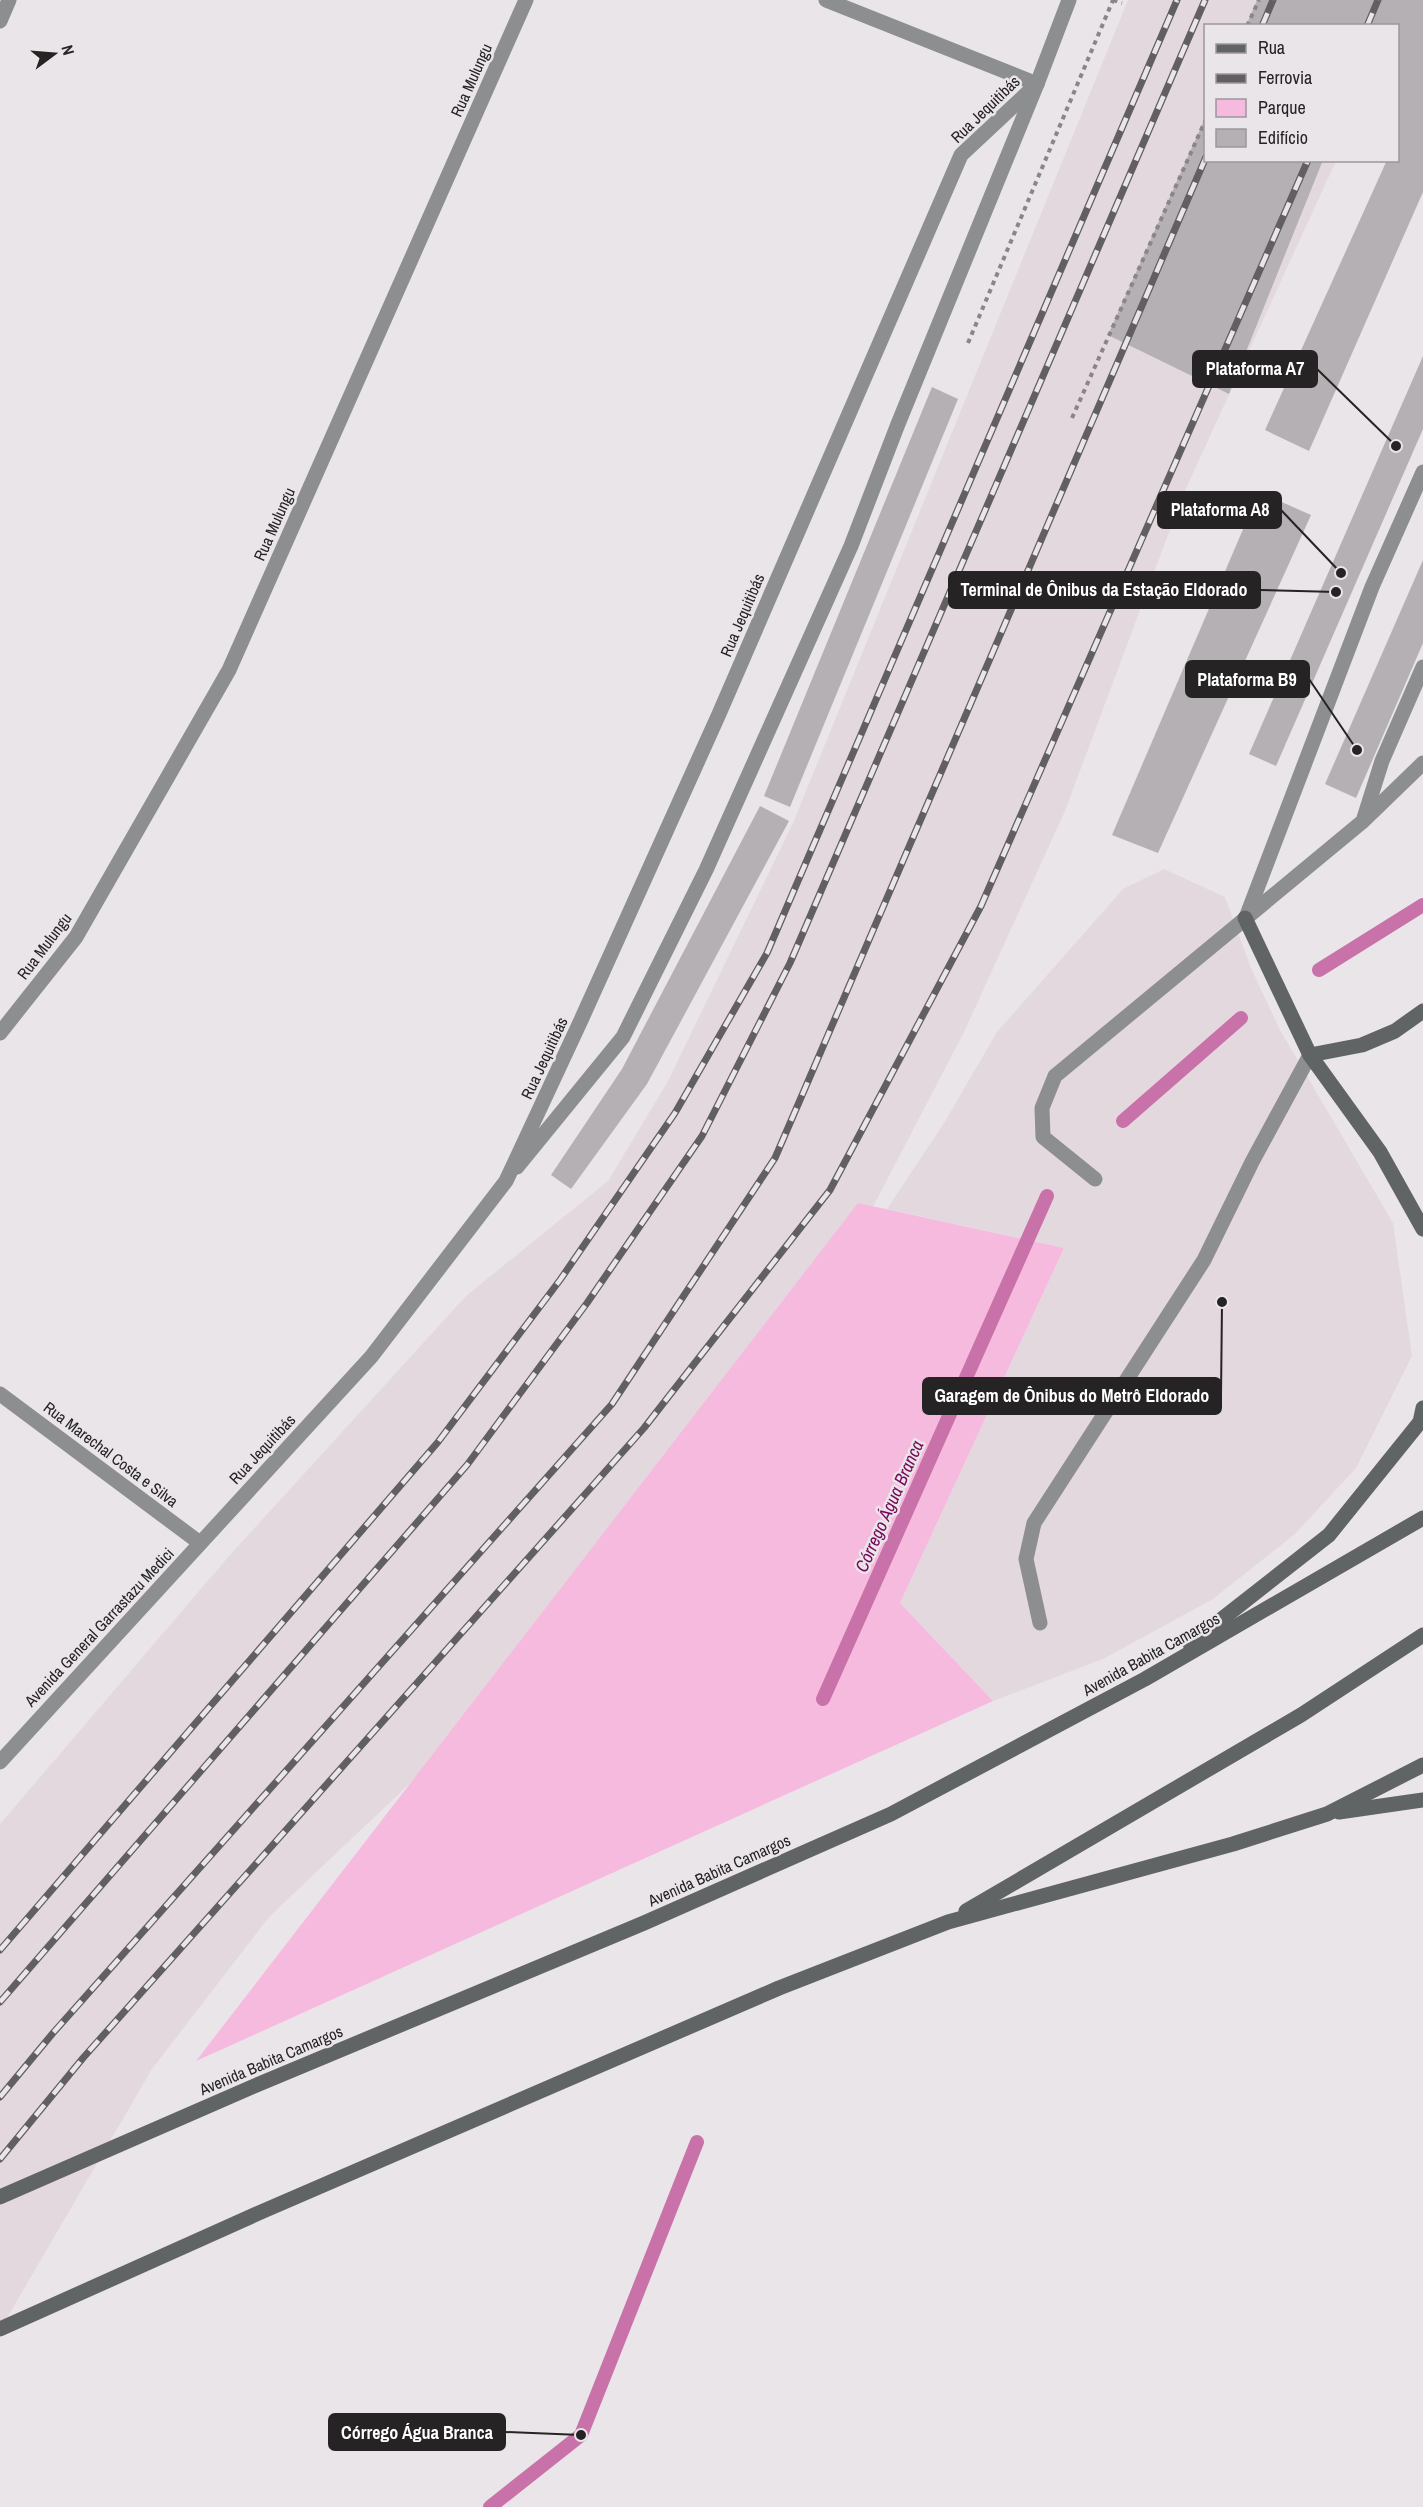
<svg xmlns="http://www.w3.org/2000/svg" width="1423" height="2507" viewBox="0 0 1423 2507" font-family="'Archivo Narrow',sans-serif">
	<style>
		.built { fill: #e4d8df }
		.green { fill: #f6badf }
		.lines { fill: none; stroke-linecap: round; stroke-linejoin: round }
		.stream { stroke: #c972aa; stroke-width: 14 }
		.building { fill: #b5b0b3 }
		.path { stroke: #8a8688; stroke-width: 4; stroke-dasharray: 4.5 4.5; stroke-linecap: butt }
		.lane { stroke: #8c8e8f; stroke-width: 15 }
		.street { stroke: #8c8e8f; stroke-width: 15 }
		.secondary { stroke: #616465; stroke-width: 15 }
		.rail-casing { stroke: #625f60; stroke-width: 7 }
		.rail { stroke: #eae5e8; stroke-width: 4.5; stroke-dasharray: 14; stroke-linecap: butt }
		.labels { text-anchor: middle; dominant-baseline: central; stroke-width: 5; stroke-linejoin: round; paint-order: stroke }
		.street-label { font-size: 16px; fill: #252324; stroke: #eae5e8 }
		.water-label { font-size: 18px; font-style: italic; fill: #76095b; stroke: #eae5e8 }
		.leader { fill: none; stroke: #252324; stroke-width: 2 }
		.callout-dot { fill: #252324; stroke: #eae5e8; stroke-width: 2 }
		.callout { fill: #252324; stroke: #252324; stroke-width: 2 }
		.callout-label { font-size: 18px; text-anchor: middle; font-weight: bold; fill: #fff }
	</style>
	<rect width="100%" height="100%" fill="#eae5e8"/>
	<g class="built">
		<polygon points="1128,0 1410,0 1398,28 1398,26 1206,26 1206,160 1336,161 1183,495 1065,811 964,1032 826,1297 521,1678 269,1917 152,2069 0,2330 0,1824 229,1556 466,1296 608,1181 668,1081 793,823"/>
		<polygon points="1164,869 1225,897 1251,968 1280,1030 1393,1223 1412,1356 1356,1468 1295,1534 1213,1599 1103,1659 993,1701 900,1603 1064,1248 887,1209 944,1123 997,1032 1123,889"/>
	</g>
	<polygon class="green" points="858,1203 1064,1248 900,1603 993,1701 196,2061"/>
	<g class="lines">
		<g class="stream">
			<polyline points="1319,970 1423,905"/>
			<polyline points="1123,1121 1241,1018"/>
			<polyline points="823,1699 1047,1196"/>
			<polyline points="490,2507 581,2435 697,2142"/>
		</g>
	</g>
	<g class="building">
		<polygon points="1257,0 1423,0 1423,192 1309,451 1265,430 1387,160 1398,160 1398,26 1246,26"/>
		<polygon points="1206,116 1206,160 1323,160 1229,394 1108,335"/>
		<polygon points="1423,356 1423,429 1276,766 1249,754"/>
		<polygon points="932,387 958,399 790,807 764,796"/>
		<polygon points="1259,492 1311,515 1158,853 1112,835"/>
		<polygon points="1423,560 1423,643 1356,798 1325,784"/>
		<polygon points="760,806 789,821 647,1084 571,1189 551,1175 622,1069"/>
	</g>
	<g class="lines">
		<g class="path">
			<polyline points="1113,0 1122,3"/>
			<polyline points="1247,26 1259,0"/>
			<polyline points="968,343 1113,0"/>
			<polyline points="1072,418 1206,119"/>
		</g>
		<g class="lane">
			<polyline points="1364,818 1382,761 1423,667"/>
			<polyline points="1247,915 1372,587 1423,472"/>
			<polyline points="517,1167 623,1037 706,870 851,546 898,424 1037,84"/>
			<polyline points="1095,1179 1043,1137 1042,1108 1055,1076 1362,822 1423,763"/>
			<polyline points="1040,1623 1026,1559 1034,1523 1204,1260 1252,1162 1310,1055"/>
		</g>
		<g class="street">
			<polyline points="826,0 1037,84"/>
			<polyline points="0,21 9,0"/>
			<polyline points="0,1033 76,937 229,670 526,0"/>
			<polyline points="0,1394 200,1543"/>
			<polyline points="0,1762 371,1357 506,1181 582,1018 719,714 961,155 1037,84 1069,0"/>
		</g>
		<g class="secondary">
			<polyline points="1245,918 1310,1055 1380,1152 1423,1229"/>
			<polyline points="1310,1055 1362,1045 1395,1031 1423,1011"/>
			<polyline points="1190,1644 1329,1535 1420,1422 1423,1408"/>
			<polyline points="1339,1812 1423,1800"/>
			<polyline points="966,1911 1301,1715 1423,1635"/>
			<polyline points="0,2197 252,2087 644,1923 891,1814 1145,1679 1423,1518"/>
			<polyline points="0,2329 261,2212 779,1988 948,1922 1233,1844 1327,1814 1423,1765"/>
		</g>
		<g class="rail-casing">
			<g id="rail">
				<polyline points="1262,26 1273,0"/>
				<polyline points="1367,26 1378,0"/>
				<polyline points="0,1950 438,1442 560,1280 675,1113 767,953 1177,0"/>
				<polyline points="0,2002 467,1465 587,1303 702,1136 790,963 1205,0"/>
				<polyline points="0,2097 53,2033 612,1404 775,1158 1206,157"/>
				<polyline points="0,2159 83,2058 644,1428 830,1190 981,906 1308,160"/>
			</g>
		</g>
		<use href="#rail" class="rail"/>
	</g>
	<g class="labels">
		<g class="street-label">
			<text transform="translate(471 80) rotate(-66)">Rua Mulungu</text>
			<text transform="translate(985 109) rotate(-44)">Rua Jequitibás</text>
			<text transform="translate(274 524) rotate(-66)">Rua Mulungu</text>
			<text transform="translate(742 615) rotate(-67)">Rua Jequitibás</text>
			<text transform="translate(44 946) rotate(-53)">Rua Mulungu</text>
			<text transform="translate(544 1058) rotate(-65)">Rua Jequitibás</text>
			<text transform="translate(262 1449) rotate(-47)">Rua Jequitibás</text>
			<text transform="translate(111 1454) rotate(37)">Rua Marechal Costa e Silva</text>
			<text transform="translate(99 1627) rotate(-47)">Avenida General Garrastazu Medici</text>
			<text transform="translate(1151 1654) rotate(-29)">Avenida Babita Camargos</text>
			<text transform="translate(719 1870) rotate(-24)">Avenida Babita Camargos</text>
			<text transform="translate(271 2060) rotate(-23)">Avenida Babita Camargos</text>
		</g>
		<g class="water-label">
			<text transform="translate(889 1506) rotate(-66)">Córrego Água Branca</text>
		</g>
	</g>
	<path class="leader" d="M1396 446L1317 369M1341 573L1281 510M1336 592L1260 590M1357 750L1309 679M1222 1302L1221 1396M581 2435L505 2432"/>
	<g class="callout-dot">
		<circle cx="1396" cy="446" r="6"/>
		<circle cx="1341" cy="573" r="6"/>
		<circle cx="1336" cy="592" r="6"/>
		<circle cx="1357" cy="750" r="6"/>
		<circle cx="1222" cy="1302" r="6"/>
		<circle cx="581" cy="2435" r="6"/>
	</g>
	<g class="callout">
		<rect x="1193" y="351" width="124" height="36" rx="6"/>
		<rect x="1158" y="492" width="123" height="36" rx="6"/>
		<rect x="949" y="572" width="311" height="36" rx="6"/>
		<rect x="1186" y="661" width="123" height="36" rx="6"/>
		<rect x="923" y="1378" width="298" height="36" rx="6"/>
		<rect x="329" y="2414" width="176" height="36" rx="6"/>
	</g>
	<g class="callout-label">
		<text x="1255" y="375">Plataforma A7</text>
		<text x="1220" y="516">Plataforma A8</text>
		<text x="1104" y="596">Terminal de Ônibus da Estação Eldorado</text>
		<text x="1247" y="686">Plataforma B9</text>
		<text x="1072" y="1402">Garagem de Ônibus do Metrô Eldorado</text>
		<text x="417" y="2439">Córrego Água Branca</text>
	</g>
	<rect x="1204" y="24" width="195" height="138" fill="#eae5e8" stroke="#9b979a" stroke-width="1.5"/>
	<rect x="1216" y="44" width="30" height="9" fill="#616465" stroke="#9b979a" stroke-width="1.5"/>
	<text x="1258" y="54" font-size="18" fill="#252324">Rua</text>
	<rect x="1216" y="74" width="30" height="9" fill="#625f60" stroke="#9b979a" stroke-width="1.5"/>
	<text x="1258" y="84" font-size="18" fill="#252324">Ferrovia</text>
	<rect x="1216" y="99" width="30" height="18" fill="#f6badf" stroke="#9b979a" stroke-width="1.5"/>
	<text x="1258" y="114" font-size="18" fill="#252324">Parque</text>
	<rect x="1216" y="129" width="30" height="18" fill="#b5b0b3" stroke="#9b979a" stroke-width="1.5"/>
	<text x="1258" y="144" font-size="18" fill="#252324">Edifício</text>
	<g transform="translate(54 54) rotate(74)" stroke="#eae5e8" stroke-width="4.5" paint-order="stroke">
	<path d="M0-4.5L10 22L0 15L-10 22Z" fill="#252324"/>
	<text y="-9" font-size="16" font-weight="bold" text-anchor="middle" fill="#252324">N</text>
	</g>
</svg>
